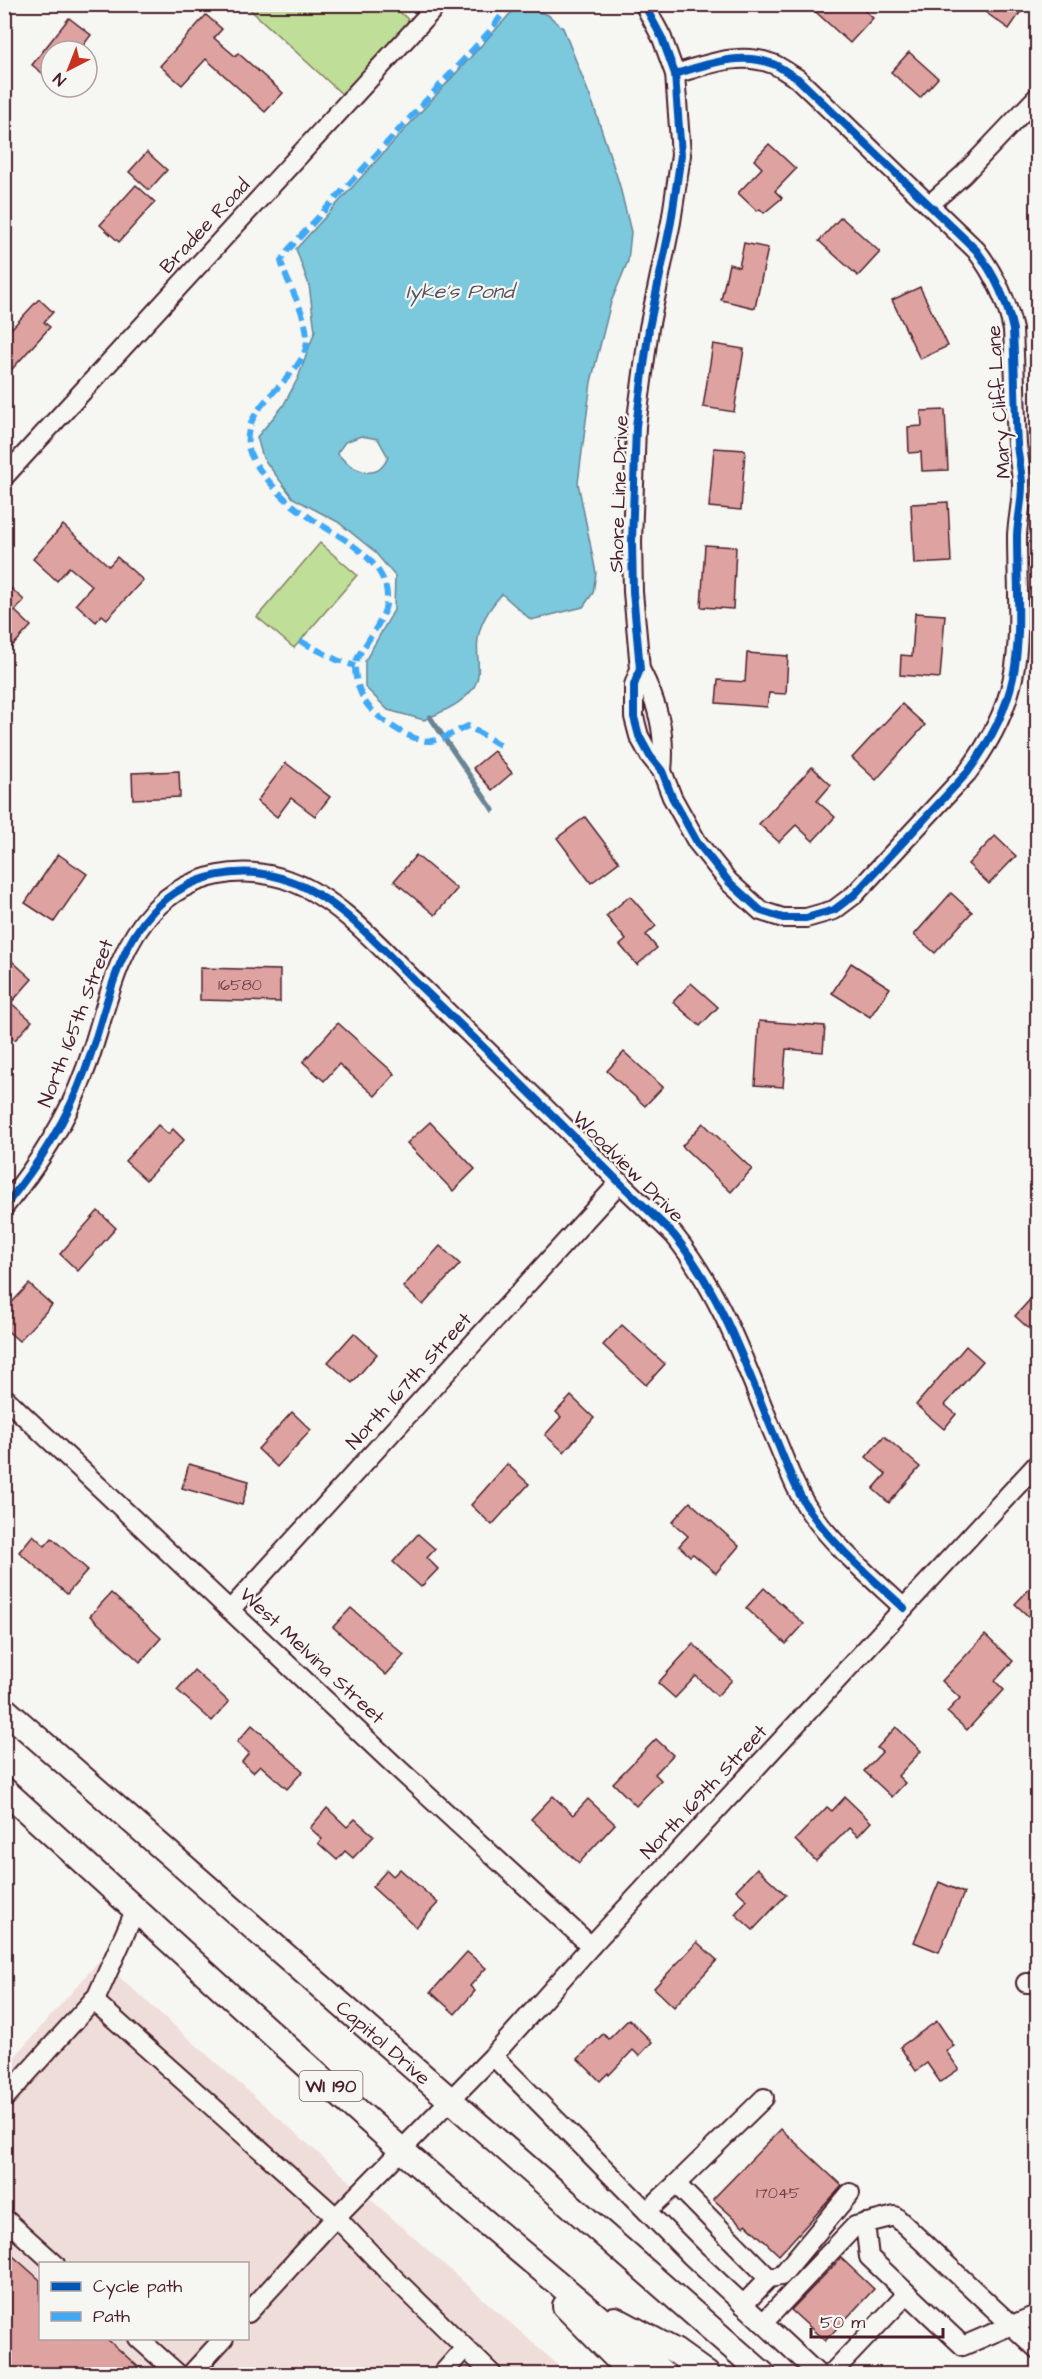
<svg xmlns="http://www.w3.org/2000/svg" width="1042" height="2379" viewBox="0 0 1042 2379" font-family="'Architects Daughter',sans-serif">
	<style>
		.built { fill: #efddd9; fill-rule: evenodd }
		.green { fill: #bfdf98; stroke: #847f62; stroke-width: 1.5 }
		.water { fill: #7cc8dc; stroke: #688495; stroke-width: 1.5; fill-rule: evenodd }
		.lines { fill: none; stroke-linecap: round; stroke-linejoin: round }
		.stream { stroke: #688495; stroke-width: 5 }
		.building { fill: #dea3a0; stroke: #4a1f2b; stroke-width: 1.5 }
		.minor-casing { stroke: #4a1f2b; stroke-width: 22 }
		.major-casing { stroke: #4a1f2b; stroke-width: 28 }
		.minor { stroke: #f6f6f2; stroke-width: 18 }
		.major { stroke: #f6f6f2; stroke-width: 24 }
		.quiet { stroke: #3fa9f5; stroke-width: 6; stroke-dasharray: 12 6; stroke-linecap: butt }
		.cycleway-casing { stroke: #f6f6f2; stroke-width: 11 }
		.cycleway { stroke: #0057b8; stroke-width: 8 }
		.labels { text-anchor: middle; dominant-baseline: central; stroke-width: 4.5; stroke-linejoin: round; paint-order: stroke }
		.number-label { font-size: 16px; fill: #6f4048 }
		.shield { fill: #f6f6f2; stroke: #7e6067; stroke-width: 1.5 }
		.shield-label { font-size: 18px; font-weight: bold; fill: #4a1f2b }
		.street-label { font-size: 20px; fill: #4a1f2b; stroke: #f6f6f2 }
		.water-label { font-size: 21px; font-style: italic; fill: #595260; stroke: #f6f6f2 }
	</style>
	<rect width="100%" height="100%" fill="#f6f6f2"/>
	<filter id="ink" filterUnits="userSpaceOnUse"><feTurbulence type="fractalNoise" baseFrequency=".0167" numOctaves="2"/><feDisplacementMap in="SourceGraphic" scale="12" xChannelSelector="R" yChannelSelector="G"/><feConvolveMatrix kernelMatrix="1 2 1 2 8 2 1 2 1" color-interpolation-filters="sRGB"/></filter>
	<g filter="url(#ink)">
		<path class="built" d="M100 1960 568 2374H5V2068ZM40 2264H248V2338H40Z"/>
		<g class="green">
			<polygon points="245,5 392,5 411,22 344,96"/>
			<polygon points="320,543 357,575 294,648 257,617"/>
		</g>
		<path class="water" d="M518 5 548 15 563 28 593 104 619 183 631 232 628 261 611 302 591 382 578 483 596 573 593 593 583 607 531 620 502 594C491 606 480 623 478 639 475 657 484 674 472 690 460 705 441 712 424 720L388 710 365 687V661L394 610 395 576 374 551 338 522 293 498 263 458 257 437 283 406 298 378 315 331 309 285 296 249ZM361 436 378 439 388 457C377 484 351 470 337 453L345 442Z"/>
		<g class="lines">
			<polyline class="stream" points="430,717 493,810"/>
		</g>
		<g class="building">
			<polygon points="807,4 858,4 873,18 850,43"/>
			<polygon points="974,4 1026,4 1009,29"/>
			<polygon points="206,15 222,29 214,38 235,56 238,53 283,93 265,112 206,59 182,85 160,66"/>
			<polygon points="69,18 91,35 79,51 51,51 51,80 32,65"/>
			<polygon points="909,52 938,78 920,98 891,72"/>
			<polygon points="769,144 796,169 775,191 782,198 764,213 760,209 757,211 738,193 762,168 754,160"/>
			<polygon points="147,152 167,170 149,190 129,172"/>
			<polygon points="136,185 155,202 119,242 100,225"/>
			<polygon points="841,217 880,252 858,276 819,241"/>
			<polygon points="744,243 768,248 755,308 721,300 729,264 739,267"/>
			<polygon points="920,287 948,346 920,359 892,300"/>
			<polygon points="39,299 53,312 44,322 50,327 4,378 4,321 12,328"/>
			<polygon points="713,344 744,349 734,412 703,407"/>
			<polygon points="945,410 948,470 922,471 921,452 909,453 908,427 922,426 921,411"/>
			<polygon points="714,448 745,450 741,510 709,507"/>
			<polygon points="948,502 951,562 914,564 911,504"/>
			<polygon points="63,525 109,566 117,557 143,580 107,619 102,615 96,622 76,604 92,586 69,567 57,581 33,559"/>
			<polygon points="705,545 736,547 733,609 701,607"/>
			<polygon points="4,582 24,600 15,611 31,626 4,655"/>
			<polygon points="915,613 945,615 940,678 900,675 901,655 912,656"/>
			<polygon points="747,653 788,656 786,694 769,693 767,707 716,703 718,680 745,682"/>
			<polygon points="902,704 925,725 876,780 852,758"/>
			<polygon points="494,751 512,773 492,790 473,768"/>
			<polygon points="286,763 330,797 315,816 291,798 277,817 257,801"/>
			<polygon points="812,767 831,785 817,801 835,817 813,841 796,825 779,842 759,824"/>
			<polygon points="179,771 180,797 133,799 132,773"/>
			<polygon points="585,817 619,862 591,883 557,838"/>
			<polygon points="995,836 1016,856 989,884 968,864"/>
			<polygon points="58,854 87,874 54,922 25,903"/>
			<polygon points="416,855 457,889 435,915 394,881"/>
			<polygon points="951,893 972,912 935,953 914,935"/>
			<polygon points="630,896 656,926 646,935 657,948 637,965 620,945 626,940 606,916"/>
			<polygon points="4,954 32,979 11,1003 32,1021 15,1040 4,1031"/>
			<polygon points="851,963 890,988 870,1017 832,993"/>
			<polygon points="200,968 280,970 280,1002 200,1000"/>
			<polygon points="691,983 718,1007 700,1026 673,1002"/>
			<polygon points="759,1021 825,1026 823,1052 786,1049 783,1087 755,1085"/>
			<polygon points="338,1023 395,1074 375,1096 339,1064 324,1081 303,1062"/>
			<polygon points="624,1052 663,1087 645,1106 607,1071"/>
			<polygon points="430,1122 475,1169 453,1191 407,1143"/>
			<polygon points="703,1123 752,1169 731,1192 682,1146"/>
			<polygon points="158,1125 168,1134 173,1129 184,1140 146,1180 125,1161"/>
			<polygon points="98,1211 116,1228 78,1271 60,1254"/>
			<polygon points="440,1246 460,1264 423,1305 403,1287"/>
			<polygon points="29,1284 52,1305 19,1341 4,1328 4,1311"/>
			<polygon points="1038,1291 1038,1337 1015,1316"/>
			<polygon points="622,1325 665,1364 646,1385 603,1345"/>
			<polygon points="354,1333 377,1354 352,1383 328,1362"/>
			<polygon points="966,1346 983,1361 945,1405 956,1414 944,1429 916,1405"/>
			<polygon points="571,1396 594,1418 564,1452 545,1435 561,1417 556,1412"/>
			<polygon points="292,1412 311,1430 277,1467 258,1449"/>
			<polygon points="884,1436 920,1467 889,1503 873,1489 886,1474 866,1457"/>
			<polygon points="189,1464 249,1481 242,1505 182,1488"/>
			<polygon points="507,1464 529,1484 492,1525 471,1505"/>
			<polygon points="690,1502 739,1546 716,1573 693,1554 690,1556 679,1546 688,1536 672,1522"/>
			<polygon points="418,1534 435,1549 427,1558 438,1569 421,1587 393,1562"/>
			<polygon points="33,1535 45,1546 52,1538 88,1570 67,1594 19,1552"/>
			<polygon points="1038,1580 1038,1625 1015,1604"/>
			<polygon points="764,1588 804,1624 786,1644 746,1608"/>
			<polygon points="111,1593 161,1638 140,1662 90,1616"/>
			<polygon points="351,1608 404,1655 386,1675 333,1627"/>
			<polygon points="985,1635 1013,1661 995,1681 1004,1690 967,1730 947,1712 960,1698 942,1681"/>
			<polygon points="693,1644 732,1680 717,1696 696,1676 675,1698 658,1683"/>
			<polygon points="194,1670 229,1702 212,1721 177,1690"/>
			<polygon points="252,1725 303,1771 287,1789 260,1765 253,1772 242,1762 249,1753 237,1742"/>
			<polygon points="896,1727 921,1751 898,1776 905,1783 892,1797 864,1771 882,1752 877,1748"/>
			<polygon points="656,1739 673,1755 655,1774 661,1780 636,1806 613,1783"/>
			<polygon points="553,1796 573,1815 588,1799 615,1824 579,1863 531,1819"/>
			<polygon points="845,1797 871,1822 858,1836 849,1828 816,1861 795,1840 827,1807 832,1811"/>
			<polygon points="327,1808 347,1827 355,1819 374,1836 353,1858 345,1851 337,1860 318,1843 322,1839 310,1828"/>
			<polygon points="757,1868 786,1895 753,1930 735,1914 747,1900 736,1890"/>
			<polygon points="400,1869 438,1903 416,1927 372,1887 387,1870 393,1876"/>
			<polygon points="939,1882 964,1893 939,1952 914,1942"/>
			<polygon points="697,1942 717,1960 674,2007 654,1988"/>
			<polygon points="467,1952 486,1968 470,1986 475,1991 455,2014 431,1992"/>
			<polygon points="629,2019 652,2042 639,2056 633,2050 609,2075 608,2073 600,2081 578,2059 603,2034 609,2039"/>
			<polygon points="937,2021 954,2046 946,2051 959,2069 940,2082 927,2063 916,2071 900,2047"/>
			<polygon points="781,2129 842,2186 779,2255 746,2224 744,2227 713,2199"/>
			<polygon points="4,2248 40,2280 40,2338 106,2338 146,2374 4,2374"/>
			<polygon points="841,2258 874,2289 825,2341 791,2310"/>
		</g>
		<g class="lines">
			<g class="minor-casing">
				<g id="minor">
					<path d="M644 4 662 38 675 74 681 155 671 222 649 328 636 426 632 542 633 592 640 669 634 685V717L639 736 650 756 662 771 672 797 697 842 729 882 761 911 783 918H806L834 910 854 895 967 773C1031 688 1017 634 1017 535 1018 518 1022 502 1022 485 1022 472 1018 458 1017 444 1015 406 1015 368 1013 330 1007 300 995 275 976 250L797 78C789 74 781 67 773 64 740 51 706 65 675 74"/>
					<polyline points="930,204 963,175 1038,96"/>
					<polyline points="4,477 438,4"/>
					<path d="M640 669C658 704 666 732 662 771"/>
					<path d="M4 1207C37 1166 66 1123 84 1073 105 1020 112 954 153 911 189 873 244 863 293 882 342 901 384 952 421 987 487 1050 552 1114 616 1179 635 1198 655 1216 674 1235 721 1294 744 1361 772 1430 784 1457 794 1489 811 1513 837 1549 872 1578 904 1608"/>
					<polyline points="4,1397 391,1762 591,1946"/>
					<polyline points="230,1610 620,1182"/>
					<polyline points="1026,1983 1038,1983"/>
					<polyline points="93,2000 336,2217 393,2277 492,2374"/>
					<polyline points="493,2056 692,2257 818,2374"/>
					<polyline points="4,2099 97,1996 136,1909"/>
					<polyline points="676,2184 764,2098"/>
					<polyline points="647,2211 676,2184 769,2278 743,2305"/>
					<polyline points="4,2218 55,2264"/>
					<polyline points="865,2223 869,2257 963,2346 1038,2314"/>
					<polyline points="769,2278 781,2276 850,2193"/>
					<polyline points="248,2313 336,2217 493,2056 591,1946 1038,1463"/>
					<polyline points="763,2323 855,2226 895,2216 1038,2350"/>
					<polyline points="138,2338 178,2374"/>
					<polyline points="191,2374 224,2338"/>
					<polyline points="442,2374 465,2348"/>
					<polyline points="831,2374 907,2294"/>
				</g>
			</g>
			<g class="major-casing">
				<g id="major">
					<polyline points="4,1709 763,2374"/>
					<path d="M4 1790C138 1911 270 2034 405 2153 490 2228 579 2299 664 2374"/>
					<polyline points="565,2306 632,2374"/>
					<polyline points="615,2319 675,2351 707,2374"/>
				</g>
			</g>
			<use href="#minor" class="minor"/>
			<use href="#major" class="major"/>
			<g class="quiet">
				<polyline points="300,641 337,660 355,666"/>
				<path d="M500 745 468 726C457 731 442 740 430 741 411 742 376 718 366 703 360 694 355 679 355 668 355 660 361 651 366 644 384 616 398 596 375 566 356 542 326 530 302 512 287 502 275 489 263 474 257 466 250 457 248 446 242 400 308 378 307 338 306 311 288 287 281 261L288 250 490 31 510 4"/>
			</g>
			<g class="cycleway-casing">
				<g id="cycleway">
					<path d="M644 4 662 38 675 74 681 155 671 222 649 328 636 426 632 542 633 592 640 669 634 685V717L639 736 650 756 662 771 672 797 697 842 729 882 761 911 783 918H806L834 910 854 895 967 773C1031 688 1017 634 1017 535 1018 518 1022 502 1022 485 1022 472 1018 458 1017 444 1015 406 1015 368 1013 330 1007 300 995 275 976 250L797 78C789 74 781 67 773 64 740 51 706 65 675 74"/>
					<path d="M4 1207C37 1166 66 1123 84 1073 105 1020 112 954 153 911 189 873 244 863 293 882 342 901 384 952 421 987 487 1050 552 1114 616 1179 635 1198 655 1216 674 1235 721 1294 744 1361 772 1430 784 1457 794 1489 811 1513 837 1549 872 1578 904 1608"/>
				</g>
			</g>
			<use href="#cycleway" class="cycleway"/>
		</g>
	</g>
	<g class="labels">
		<g class="number-label">
			<text x="240" y="985">16580</text>
			<text x="778" y="2193">17045</text>
		</g>
		<rect class="shield" x="299.5" y="2071" width="63" height="30" rx="4.5"/>
		<g class="shield-label">
			<text x="331" y="2086">WI 190</text>
		</g>
		<g class="street-label">
			<text transform="translate(205 226) rotate(-47)">Bradee Road</text>
			<text transform="translate(999 402) rotate(-94)">Mary Cliff Lane</text>
			<text transform="translate(619 494) rotate(-88)">Shore Line Drive</text>
			<text transform="translate(76 1023) rotate(-69)">North 165th Street</text>
			<text transform="translate(628 1167) rotate(45)">Woodview Drive</text>
			<text transform="translate(409 1381) rotate(-48)">North 167th Street</text>
			<text transform="translate(312 1656) rotate(43)">West Melvina Street</text>
			<text transform="translate(704 1792) rotate(-47)">North 169th Street</text>
			<text transform="translate(383 2043) rotate(41)">Capitol Drive</text>
		</g>
		<g class="water-label">
			<text x="460" y="291">Iyke's Pond</text>
		</g>
	</g>
	<rect width="1042" height="2379" fill="none" stroke="#f6f6f2" stroke-width="24"/>
	<rect x="12" y="12" width="1018" height="2355" fill="none" stroke="#4a1f2b" stroke-width="2" filter="url(#ink)"/>
	<rect x="39" y="2262" width="210" height="78" fill="#f6f6f2" stroke="#b1a0a2" stroke-width="1.5"/>
	<rect x="51" y="2282" width="30" height="9" fill="#0057b8" stroke="#b1a0a2" stroke-width="1.5"/>
	<text x="93" y="2292" font-size="18" fill="#4a1f2b">Cycle path</text>
	<rect x="51" y="2312" width="30" height="9" fill="#3fa9f5" stroke="#b1a0a2" stroke-width="1.5"/>
	<text x="93" y="2322" font-size="18" fill="#4a1f2b">Path</text>
	<g transform="translate(69 69) rotate(222)"><circle r="28" fill="#f6f6f2" stroke="#b1a0a2" stroke-width="1.5"/>
	<path d="M0-4.5L10 22L0 15L-10 22Z" fill="#c8321e"/>
	<text y="-9" font-size="16" font-weight="bold" text-anchor="middle" fill="#4a1f2b">N</text>
	</g>
	<path d="M811 2328v9h132v-9" fill="none" stroke="#4a1f2b" stroke-width="3"/>
	<text x="820" y="2328" font-size="18" fill="#4a1f2b" stroke="#f6f6f2" stroke-width="4.5" paint-order="stroke">50 m</text>
</svg>
